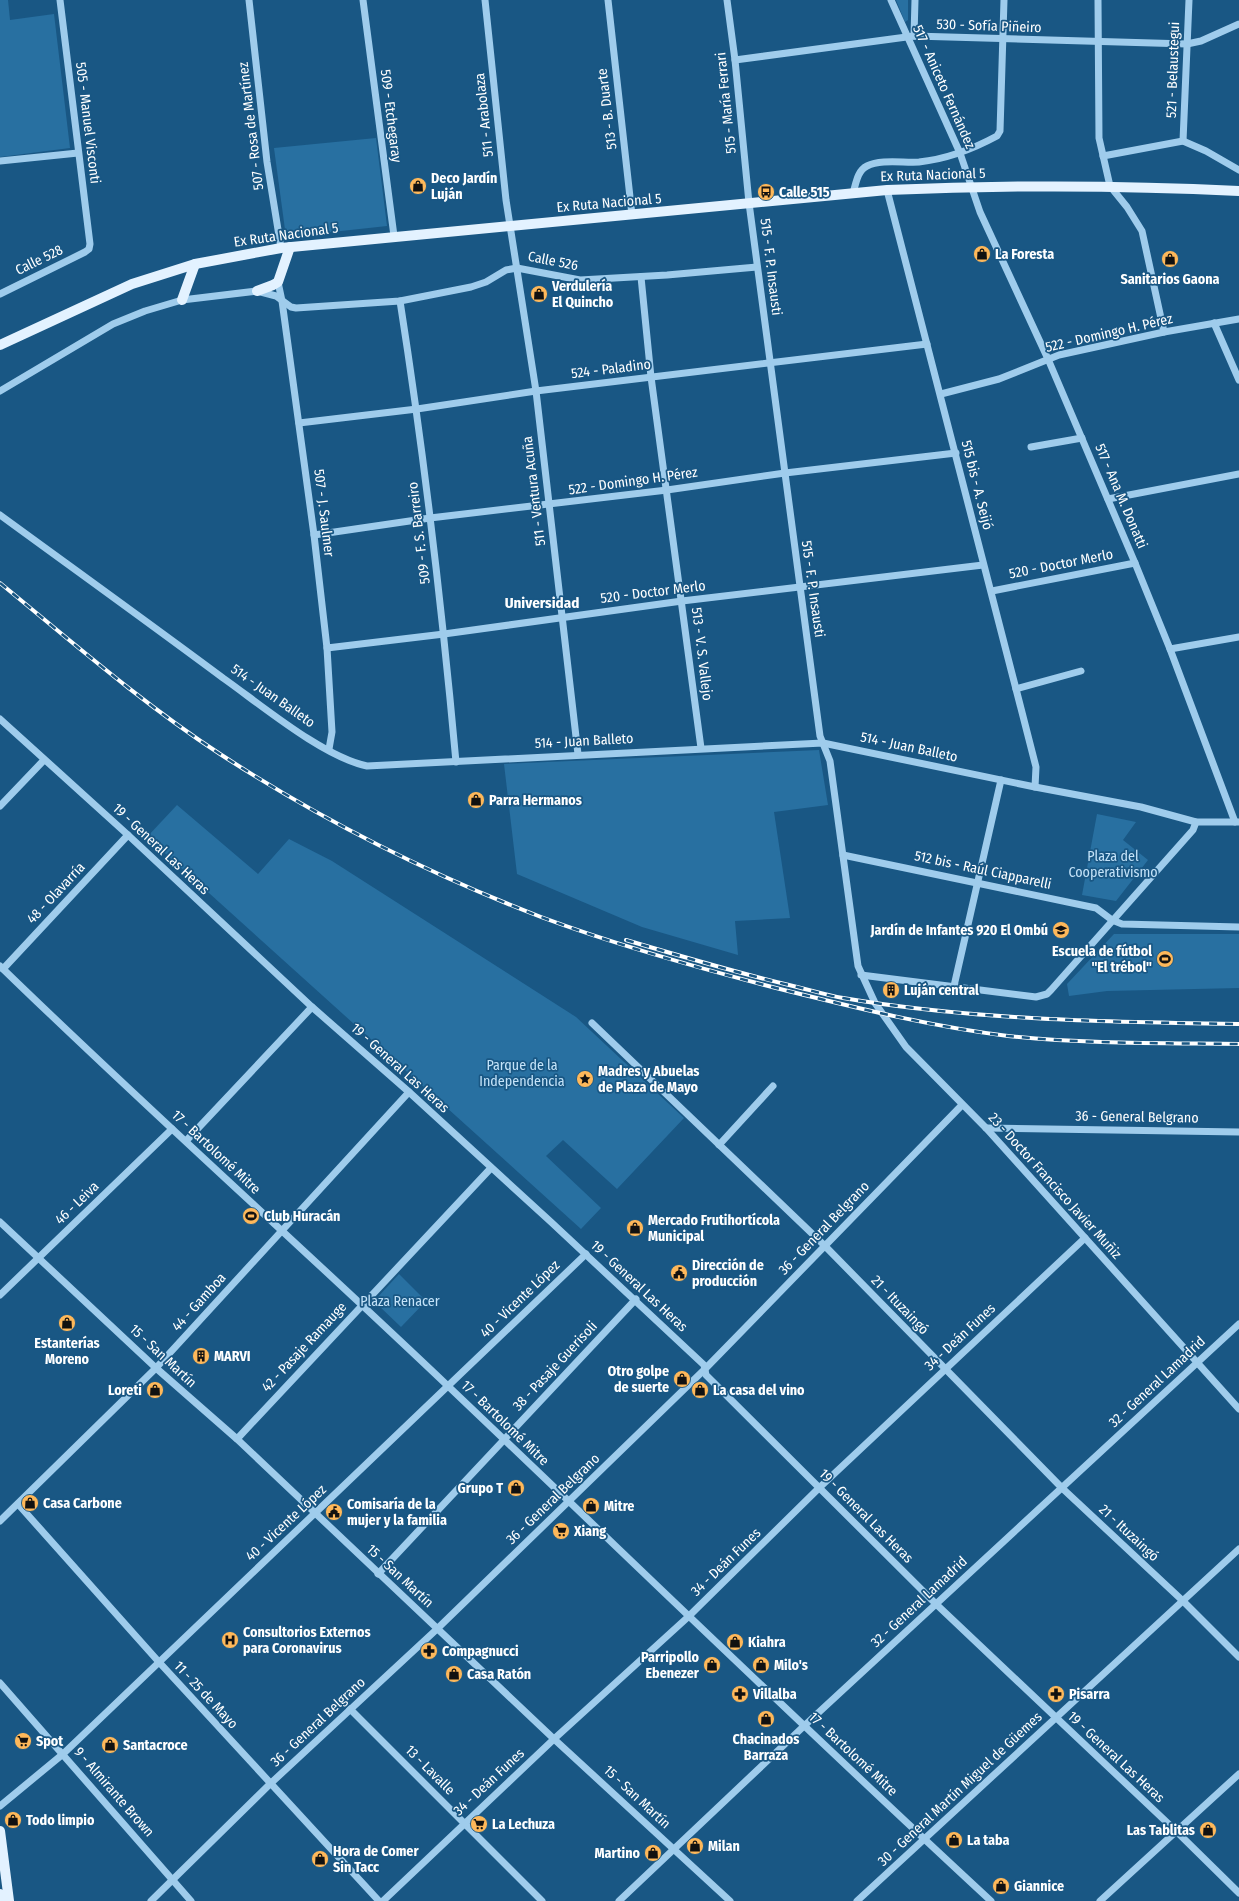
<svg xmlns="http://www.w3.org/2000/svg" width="1239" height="1901" viewBox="0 0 1239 1901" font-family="'Fira Sans Condensed',sans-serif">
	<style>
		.green { fill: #2870a1 }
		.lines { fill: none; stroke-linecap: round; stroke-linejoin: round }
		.minor { stroke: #9fccec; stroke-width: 7 }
		.major { stroke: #e3f2ff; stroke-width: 10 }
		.rail-casing { stroke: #fff; stroke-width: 4 }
		.rail { stroke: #195784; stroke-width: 2.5; stroke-dasharray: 8; stroke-linecap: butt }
		.labels { text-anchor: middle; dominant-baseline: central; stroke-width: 3.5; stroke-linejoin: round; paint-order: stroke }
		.street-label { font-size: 14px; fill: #fff; stroke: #195784 }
		.poi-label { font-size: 14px; font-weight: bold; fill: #fff; stroke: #195784; text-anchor: start }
		.park-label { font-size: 14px; fill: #c4e3f9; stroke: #195784 }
		.neighbourhood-label { font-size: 15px; font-weight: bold; fill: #fff; stroke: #195784 }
	</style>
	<rect width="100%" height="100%" fill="#195784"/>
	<g class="green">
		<polygon points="0,0 8,0 10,20 54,14 70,148 0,157"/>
		<polygon points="896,0 908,0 908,20 905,22"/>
		<polygon points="376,138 387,226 286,237 274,148"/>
		<polygon points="819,750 828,805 774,812 790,918 735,921 738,955 642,927 517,874 504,764"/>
		<polygon points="177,805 258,874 289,839 332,861 576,1017 684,1118 617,1189 563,1140 546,1156 601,1208 581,1229 147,837"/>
		<polygon points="1097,814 1136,822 1123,840 1148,860 1116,901 1082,895"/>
		<polygon points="1114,934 1239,934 1239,988 1107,991 1069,996 1067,984"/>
		<polygon points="399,1274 426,1301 401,1327 377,1304 376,1299"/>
	</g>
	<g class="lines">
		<g class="minor">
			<polyline points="249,0 267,162 281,248"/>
			<polyline points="363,0 394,236"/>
			<polyline points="485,0 506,200 536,391 578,754"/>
			<polyline points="608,0 632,215"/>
			<polyline points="727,0 735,60 749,203 820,736 830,761 858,966 875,1003 906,1047 986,1128 1239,1409"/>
			<polyline points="891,0 960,153 980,212 1048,359 1135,563 1170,649 1235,822"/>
			<polyline points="1098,0 1099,138 1110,186 1127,207 1142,231 1164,332"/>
			<polyline points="914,36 915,0"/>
			<polyline points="735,60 914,36 1187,44 1201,41 1239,24"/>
			<polyline points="1183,141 1189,0"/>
			<polyline points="1103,156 1183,141 1206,151 1239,170"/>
			<polyline points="0,161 78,153"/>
			<polyline points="887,190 1016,689 1036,767 1035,787"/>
			<path d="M853 193C856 184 857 171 867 166 881 159 903 163 919 162 947 159 973 149 997 136L1000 131 1004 0"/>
			<polyline points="641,277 651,377 701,748"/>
			<polyline points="278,282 282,301 314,535 327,648 332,732 329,749"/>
			<polyline points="0,294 85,252 89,249 90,244 60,0"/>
			<path d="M400 301C424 454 442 608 456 762"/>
			<polyline points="1214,323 1239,380"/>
			<polyline points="0,391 113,324 145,311 182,300 257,291 276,296 291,307 296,308 400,301 471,287 486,282 506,270 517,268 580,280 667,275 757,267"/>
			<polyline points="941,394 999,379 1059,355 1164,332 1239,319"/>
			<polyline points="299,423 417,409 536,391 927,344"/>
			<polyline points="1031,447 1082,438"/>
			<polyline points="1108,499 1239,474"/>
			<path d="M0 515C74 569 149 623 223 678 260 704 323 757 367 766L823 743 1035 787 1141 807 1196 822H1239"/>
			<polyline points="314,535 430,518 667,490 785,473 956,453"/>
			<polyline points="992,591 1135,563"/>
			<polyline points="327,648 444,634 682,601 983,565"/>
			<polyline points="1170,649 1239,637"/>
			<polyline points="1016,689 1081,671"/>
			<polyline points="0,719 128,835 312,1007 409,1092 551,1222 704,1365 706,1375 936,1604 1176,1831 1239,1893"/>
			<polyline points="0,806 44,760"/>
			<polyline points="843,855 1096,908 1112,920 1122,924 1239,927"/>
			<path d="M0 966C147 1109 301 1246 449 1387 630 1559 808 1732 991 1901"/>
			<polyline points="3,969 128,835"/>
			<polyline points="861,975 1036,997 1047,994 1051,990 1193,830 1196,822"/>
			<polyline points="954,986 1001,780"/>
			<polyline points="592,1023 825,1246 1062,1488 1183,1601 1239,1657"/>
			<polyline points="986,1128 1239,1132"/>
			<polyline points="186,1141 312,1007"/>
			<polyline points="719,1145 773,1086"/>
			<polyline points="0,1222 156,1368 237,1439 554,1739 730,1901"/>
			<polyline points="0,1295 172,1129"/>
			<polyline points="237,1439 491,1168"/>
			<polyline points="18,1504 158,1661 379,1901"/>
			<polyline points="0,1521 156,1368 409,1092"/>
			<polyline points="378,1574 636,1299"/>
			<polyline points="0,1683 191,1901"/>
			<polyline points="350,1709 542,1901"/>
			<polyline points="0,1806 63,1754 586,1254"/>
			<polyline points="151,1901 270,1784 437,1629 705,1369 962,1105"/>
			<polyline points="383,1901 554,1739 688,1617 819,1488 1085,1238"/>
			<polyline points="619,1901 804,1726 1239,1324"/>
			<polyline points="857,1901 1239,1549"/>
			<polyline points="1100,1901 1239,1774"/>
		</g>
		<g class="major">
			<polyline points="257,291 273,285 278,282 290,247"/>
			<polyline points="182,300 195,264"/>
			<path d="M0 345 132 284 195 264 281 248 887 190C1004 185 1121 185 1239 191"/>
			<polyline points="0,1831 9,1901"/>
			<polyline points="0,1894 1,1901"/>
		</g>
		<g class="rail-casing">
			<g id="rail">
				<path d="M0 583C72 642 142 703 220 754 320 819 429 874 541 917 622 947 705 970 788 991 861 1009 934 1027 1008 1036 1084 1044 1162 1043 1239 1044"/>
				<path d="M626 940C680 956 734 972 789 985 807 989 825 995 843 998 973 1020 1107 1022 1239 1024"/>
			</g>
		</g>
		<use href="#rail" class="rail"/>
	</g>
	<defs>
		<g id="shop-disc" transform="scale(0.9)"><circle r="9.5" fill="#feb85a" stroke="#195784"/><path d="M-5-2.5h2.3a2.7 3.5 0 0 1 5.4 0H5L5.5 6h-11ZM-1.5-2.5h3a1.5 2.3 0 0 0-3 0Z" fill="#111"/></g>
		<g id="bus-disc" transform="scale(0.9)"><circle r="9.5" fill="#feb85a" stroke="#195784"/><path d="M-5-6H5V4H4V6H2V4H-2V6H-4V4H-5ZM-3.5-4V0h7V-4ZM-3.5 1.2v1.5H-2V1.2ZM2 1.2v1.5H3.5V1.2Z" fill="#111"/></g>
		<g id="school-disc" transform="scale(0.9)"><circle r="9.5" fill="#feb85a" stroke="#195784"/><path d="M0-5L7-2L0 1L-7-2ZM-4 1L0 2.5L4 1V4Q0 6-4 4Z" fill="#111"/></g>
		<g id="stadium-disc" transform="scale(0.9)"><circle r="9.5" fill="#feb85a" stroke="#195784"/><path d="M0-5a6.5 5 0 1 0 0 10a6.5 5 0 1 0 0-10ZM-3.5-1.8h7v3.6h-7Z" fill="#111"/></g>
		<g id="building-disc" transform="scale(0.9)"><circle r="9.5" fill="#feb85a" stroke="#195784"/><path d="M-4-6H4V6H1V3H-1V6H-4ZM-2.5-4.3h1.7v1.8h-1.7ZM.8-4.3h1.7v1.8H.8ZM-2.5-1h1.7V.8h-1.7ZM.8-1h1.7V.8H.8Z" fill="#111"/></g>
		<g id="sight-disc" transform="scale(0.9)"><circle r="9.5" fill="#feb85a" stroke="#195784"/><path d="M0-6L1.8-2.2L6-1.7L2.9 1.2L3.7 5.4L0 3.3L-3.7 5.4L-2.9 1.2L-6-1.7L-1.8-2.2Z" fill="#111"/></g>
		<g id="civic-disc" transform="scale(0.9)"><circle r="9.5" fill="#feb85a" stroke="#195784"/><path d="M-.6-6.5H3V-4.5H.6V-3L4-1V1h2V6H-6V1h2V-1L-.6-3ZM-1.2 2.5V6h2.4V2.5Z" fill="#111"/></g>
		<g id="supermarket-disc" transform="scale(0.9)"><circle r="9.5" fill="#feb85a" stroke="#195784"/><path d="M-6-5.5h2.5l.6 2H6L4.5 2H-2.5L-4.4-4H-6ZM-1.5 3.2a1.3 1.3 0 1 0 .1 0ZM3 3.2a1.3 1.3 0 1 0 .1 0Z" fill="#111"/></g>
		<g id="hospital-disc" transform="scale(0.9)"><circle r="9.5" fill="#feb85a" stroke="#195784"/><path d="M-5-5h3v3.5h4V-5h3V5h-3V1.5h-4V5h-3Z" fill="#111"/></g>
		<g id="pharmacy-disc" transform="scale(0.9)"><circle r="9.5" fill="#feb85a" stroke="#195784"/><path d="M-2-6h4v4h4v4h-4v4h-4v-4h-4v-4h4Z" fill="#111"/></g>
	</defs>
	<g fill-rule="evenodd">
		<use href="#shop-disc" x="418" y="186"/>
		<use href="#bus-disc" x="766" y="192"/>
		<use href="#shop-disc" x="982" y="254"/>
		<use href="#shop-disc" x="1170" y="259"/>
		<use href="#shop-disc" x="539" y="294"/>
		<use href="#shop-disc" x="476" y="800"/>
		<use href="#school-disc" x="1061" y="930"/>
		<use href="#stadium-disc" x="1165" y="959"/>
		<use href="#building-disc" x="891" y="990"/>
		<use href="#sight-disc" x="585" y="1079"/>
		<use href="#stadium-disc" x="251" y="1216"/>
		<use href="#shop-disc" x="635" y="1228"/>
		<use href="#civic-disc" x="679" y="1273"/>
		<use href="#shop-disc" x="67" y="1323"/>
		<use href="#building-disc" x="201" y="1356"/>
		<use href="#shop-disc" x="682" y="1379"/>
		<use href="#shop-disc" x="155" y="1390"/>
		<use href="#shop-disc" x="700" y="1390"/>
		<use href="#shop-disc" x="516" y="1488"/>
		<use href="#shop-disc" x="30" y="1503"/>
		<use href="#shop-disc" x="591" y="1506"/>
		<use href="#civic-disc" x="334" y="1512"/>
		<use href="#supermarket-disc" x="561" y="1531"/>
		<use href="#hospital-disc" x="230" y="1640"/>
		<use href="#shop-disc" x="735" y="1642"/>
		<use href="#pharmacy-disc" x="429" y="1651"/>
		<use href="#shop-disc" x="712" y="1665"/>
		<use href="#shop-disc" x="761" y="1665"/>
		<use href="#shop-disc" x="454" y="1674"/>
		<use href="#pharmacy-disc" x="740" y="1694"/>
		<use href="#pharmacy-disc" x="1056" y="1694"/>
		<use href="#shop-disc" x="766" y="1719"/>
		<use href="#supermarket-disc" x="23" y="1741"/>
		<use href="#shop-disc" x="110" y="1745"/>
		<use href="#shop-disc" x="13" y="1820"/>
		<use href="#supermarket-disc" x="479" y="1824"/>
		<use href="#shop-disc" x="1208" y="1830"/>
		<use href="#shop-disc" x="954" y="1840"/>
		<use href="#shop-disc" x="695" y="1846"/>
		<use href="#shop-disc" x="653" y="1853"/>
		<use href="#shop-disc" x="320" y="1859"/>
		<use href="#shop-disc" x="1001" y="1886"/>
	</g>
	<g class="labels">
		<g class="street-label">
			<text transform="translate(989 26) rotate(2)">530 - Sofía Piñeiro</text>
			<text transform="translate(1173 70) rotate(-88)">521 - Belaustegui</text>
			<text transform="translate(944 87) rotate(66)">517 - Aniceto Fernández</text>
			<text transform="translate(726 103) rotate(-96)">515 - María Ferrari</text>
			<text transform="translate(607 109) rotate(-97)">513 - B. Duarte</text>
			<text transform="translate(484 115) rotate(-96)">511 - Arabolaza</text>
			<text transform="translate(391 116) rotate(83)">509 - Etchegaray</text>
			<text transform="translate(88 123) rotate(83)">505 - Manuel Visconti</text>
			<text transform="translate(251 126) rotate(-97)">507 - Rosa de Martínez</text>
			<text transform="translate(933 175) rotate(-2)">Ex Ruta Nacional 5</text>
			<text transform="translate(609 203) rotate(-5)">Ex Ruta Nacional 5</text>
			<text transform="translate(286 235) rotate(-8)">Ex Ruta Nacional 5</text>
			<text transform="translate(39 260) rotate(-26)">Calle 528</text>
			<text transform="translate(553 261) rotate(11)">Calle 526</text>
			<text transform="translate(771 267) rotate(83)">515 - F. P. Insausti</text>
			<text transform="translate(1109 333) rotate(-13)">522 - Domingo H. Pérez</text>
			<text transform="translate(611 369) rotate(-7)">524 - Paladino</text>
			<text transform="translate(633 481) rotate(-8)">522 - Domingo H. Pérez</text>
			<text transform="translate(977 485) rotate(76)">515 bis - A. Seijó</text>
			<text transform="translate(534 491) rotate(-97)">511 - Ventura Acuña</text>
			<text transform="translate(1121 496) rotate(67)">517 - Ana M. Donatti</text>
			<text transform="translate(324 513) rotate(83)">507 - J. Saulmer</text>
			<text transform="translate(419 533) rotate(-97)">509 - F. S. Barreiro</text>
			<text transform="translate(1061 564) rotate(-11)">520 - Doctor Merlo</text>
			<text transform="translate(813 589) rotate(82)">515 - F. P. Insausti</text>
			<text transform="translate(653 592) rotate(-7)">520 - Doctor Merlo</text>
			<text transform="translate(702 654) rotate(83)">513 - V. S. Vallejo</text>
			<text transform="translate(273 696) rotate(35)">514 - Juan Balleto</text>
			<text transform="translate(584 741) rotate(-3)">514 - Juan Balleto</text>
			<text transform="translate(909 747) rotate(12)">514 - Juan Balleto</text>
			<text transform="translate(161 849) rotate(43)">19 - General Las Heras</text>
			<text transform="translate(983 870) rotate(12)">512 bis - Raúl Ciapparelli</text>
			<text transform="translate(56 893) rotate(-47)">48 - Olavarría</text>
			<text transform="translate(400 1068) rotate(42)">19 - General Las Heras</text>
			<text transform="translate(1137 1117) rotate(1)">36 - General Belgrano</text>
			<text transform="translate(216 1152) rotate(43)">17 - Bartolomé Mitre</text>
			<text transform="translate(1055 1186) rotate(48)">23 - Doctor Francisco Javier Muñiz</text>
			<text transform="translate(77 1203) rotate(-44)">46 - Leiva</text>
			<text transform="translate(824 1228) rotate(-46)">36 - General Belgrano</text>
			<text transform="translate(639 1286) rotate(43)">19 - General Las Heras</text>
			<text transform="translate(520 1299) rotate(-44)">40 - Vicente López</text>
			<text transform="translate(199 1302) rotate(-48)">44 - Gamboa</text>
			<text transform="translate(900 1305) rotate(46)">21 - Ituzaingó</text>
			<text transform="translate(960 1337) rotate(-43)">34 - Deán Funes</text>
			<text transform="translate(304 1347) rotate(-47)">42 - Pasaje Ramauge</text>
			<text transform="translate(163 1356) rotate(43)">15 - San Martín</text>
			<text transform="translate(555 1366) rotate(-47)">38 - Pasaje Guerisoli</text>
			<text transform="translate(1157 1382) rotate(-43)">32 - General Lamadrid</text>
			<text transform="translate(505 1423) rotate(44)">17 - Bartolomé Mitre</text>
			<text transform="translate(553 1499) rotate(-44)">36 - General Belgrano</text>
			<text transform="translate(866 1516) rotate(45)">19 - General Las Heras</text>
			<text transform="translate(286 1523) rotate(-43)">40 - Vicente López</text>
			<text transform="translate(1129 1533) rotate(43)">21 - Ituzaingó</text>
			<text transform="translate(726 1562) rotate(-44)">34 - Deán Funes</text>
			<text transform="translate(400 1576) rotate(43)">15 - San Martín</text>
			<text transform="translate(919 1602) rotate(-43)">32 - General Lamadrid</text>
			<text transform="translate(206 1695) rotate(47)">11 - 25 de Mayo</text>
			<text transform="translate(318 1722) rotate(-43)">36 - General Belgrano</text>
			<text transform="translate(853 1754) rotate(43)">17 - Bartolomé Mitre</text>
			<text transform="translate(1116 1757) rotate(43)">19 - General Las Heras</text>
			<text transform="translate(430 1770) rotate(45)">13 - Lavalle</text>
			<text transform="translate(489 1782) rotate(-43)">34 - Deán Funes</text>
			<text transform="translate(960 1789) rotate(-43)">30 - General Martín Miguel de Güemes</text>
			<text transform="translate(114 1792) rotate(49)">9 - Almirante Brown</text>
			<text transform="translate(637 1797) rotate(43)">15 - San Martín</text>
		</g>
		<g class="poi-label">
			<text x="431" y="178">Deco Jardín<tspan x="431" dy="16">Luján</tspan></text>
			<text x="779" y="192">Calle 515</text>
			<text x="995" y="254">La Foresta</text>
			<text x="1170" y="279" text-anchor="middle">Sanitarios Gaona</text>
			<text x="552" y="286">Verdulería<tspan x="552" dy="16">El Quincho</tspan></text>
			<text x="489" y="800">Parra Hermanos</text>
			<text x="1048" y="930" text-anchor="end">Jardín de Infantes 920 El Ombú</text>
			<text x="1152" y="951" text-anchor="end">Escuela de fútbol<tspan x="1152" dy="16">"El trébol"</tspan></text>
			<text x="904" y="990">Luján central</text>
			<text x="598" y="1071">Madres y Abuelas<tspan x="598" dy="16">de Plaza de Mayo</tspan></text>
			<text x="264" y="1216">Club Huracán</text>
			<text x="648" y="1220">Mercado Frutihortícola<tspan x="648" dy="16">Municipal</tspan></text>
			<text x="692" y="1265">Dirección de<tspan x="692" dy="16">producción</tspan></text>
			<text x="67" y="1343" text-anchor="middle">Estanterías<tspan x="67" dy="16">Moreno</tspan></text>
			<text x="214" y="1356">MARVI</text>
			<text x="669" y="1371" text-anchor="end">Otro golpe<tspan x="669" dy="16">de suerte</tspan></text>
			<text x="142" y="1390" text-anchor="end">Loreti</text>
			<text x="713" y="1390">La casa del vino</text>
			<text x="503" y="1488" text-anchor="end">Grupo T</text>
			<text x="43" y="1503">Casa Carbone</text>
			<text x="347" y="1504">Comisaría de la<tspan x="347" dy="16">mujer y la familia</tspan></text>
			<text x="604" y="1506">Mitre</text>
			<text x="574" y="1531">Xiang</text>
			<text x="243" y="1632">Consultorios Externos<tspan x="243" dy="16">para Coronavirus</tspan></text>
			<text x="748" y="1642">Kiahra</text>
			<text x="442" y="1651">Compagnucci</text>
			<text x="699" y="1657" text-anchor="end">Parripollo<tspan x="699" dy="16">Ebenezer</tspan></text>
			<text x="774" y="1665">Milo's</text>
			<text x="467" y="1674">Casa Ratón</text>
			<text x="753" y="1694">Villalba</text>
			<text x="1069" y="1694">Pisarra</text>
			<text x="766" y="1739" text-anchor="middle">Chacinados<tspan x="766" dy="16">Barraza</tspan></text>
			<text x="36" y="1741">Spot</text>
			<text x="123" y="1745">Santacroce</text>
			<text x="26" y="1820">Todo limpio</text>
			<text x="492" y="1824">La Lechuza</text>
			<text x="1195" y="1830" text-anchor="end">Las Tablitas</text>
			<text x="967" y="1840">La taba</text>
			<text x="708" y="1846">Milan</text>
			<text x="333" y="1851">Hora de Comer<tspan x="333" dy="16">Sin Tacc</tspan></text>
			<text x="640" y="1853" text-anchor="end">Martino</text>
			<text x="1014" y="1886">Giannice</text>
		</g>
		<g class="park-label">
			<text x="1113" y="856">Plaza del<tspan x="1113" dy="16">Cooperativismo</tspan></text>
			<text x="522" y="1065">Parque de la<tspan x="522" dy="16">Independencia</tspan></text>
			<text x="400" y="1301">Plaza Renacer</text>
		</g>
		<g class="neighbourhood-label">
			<text x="542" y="603">Universidad</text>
		</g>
	</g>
</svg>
